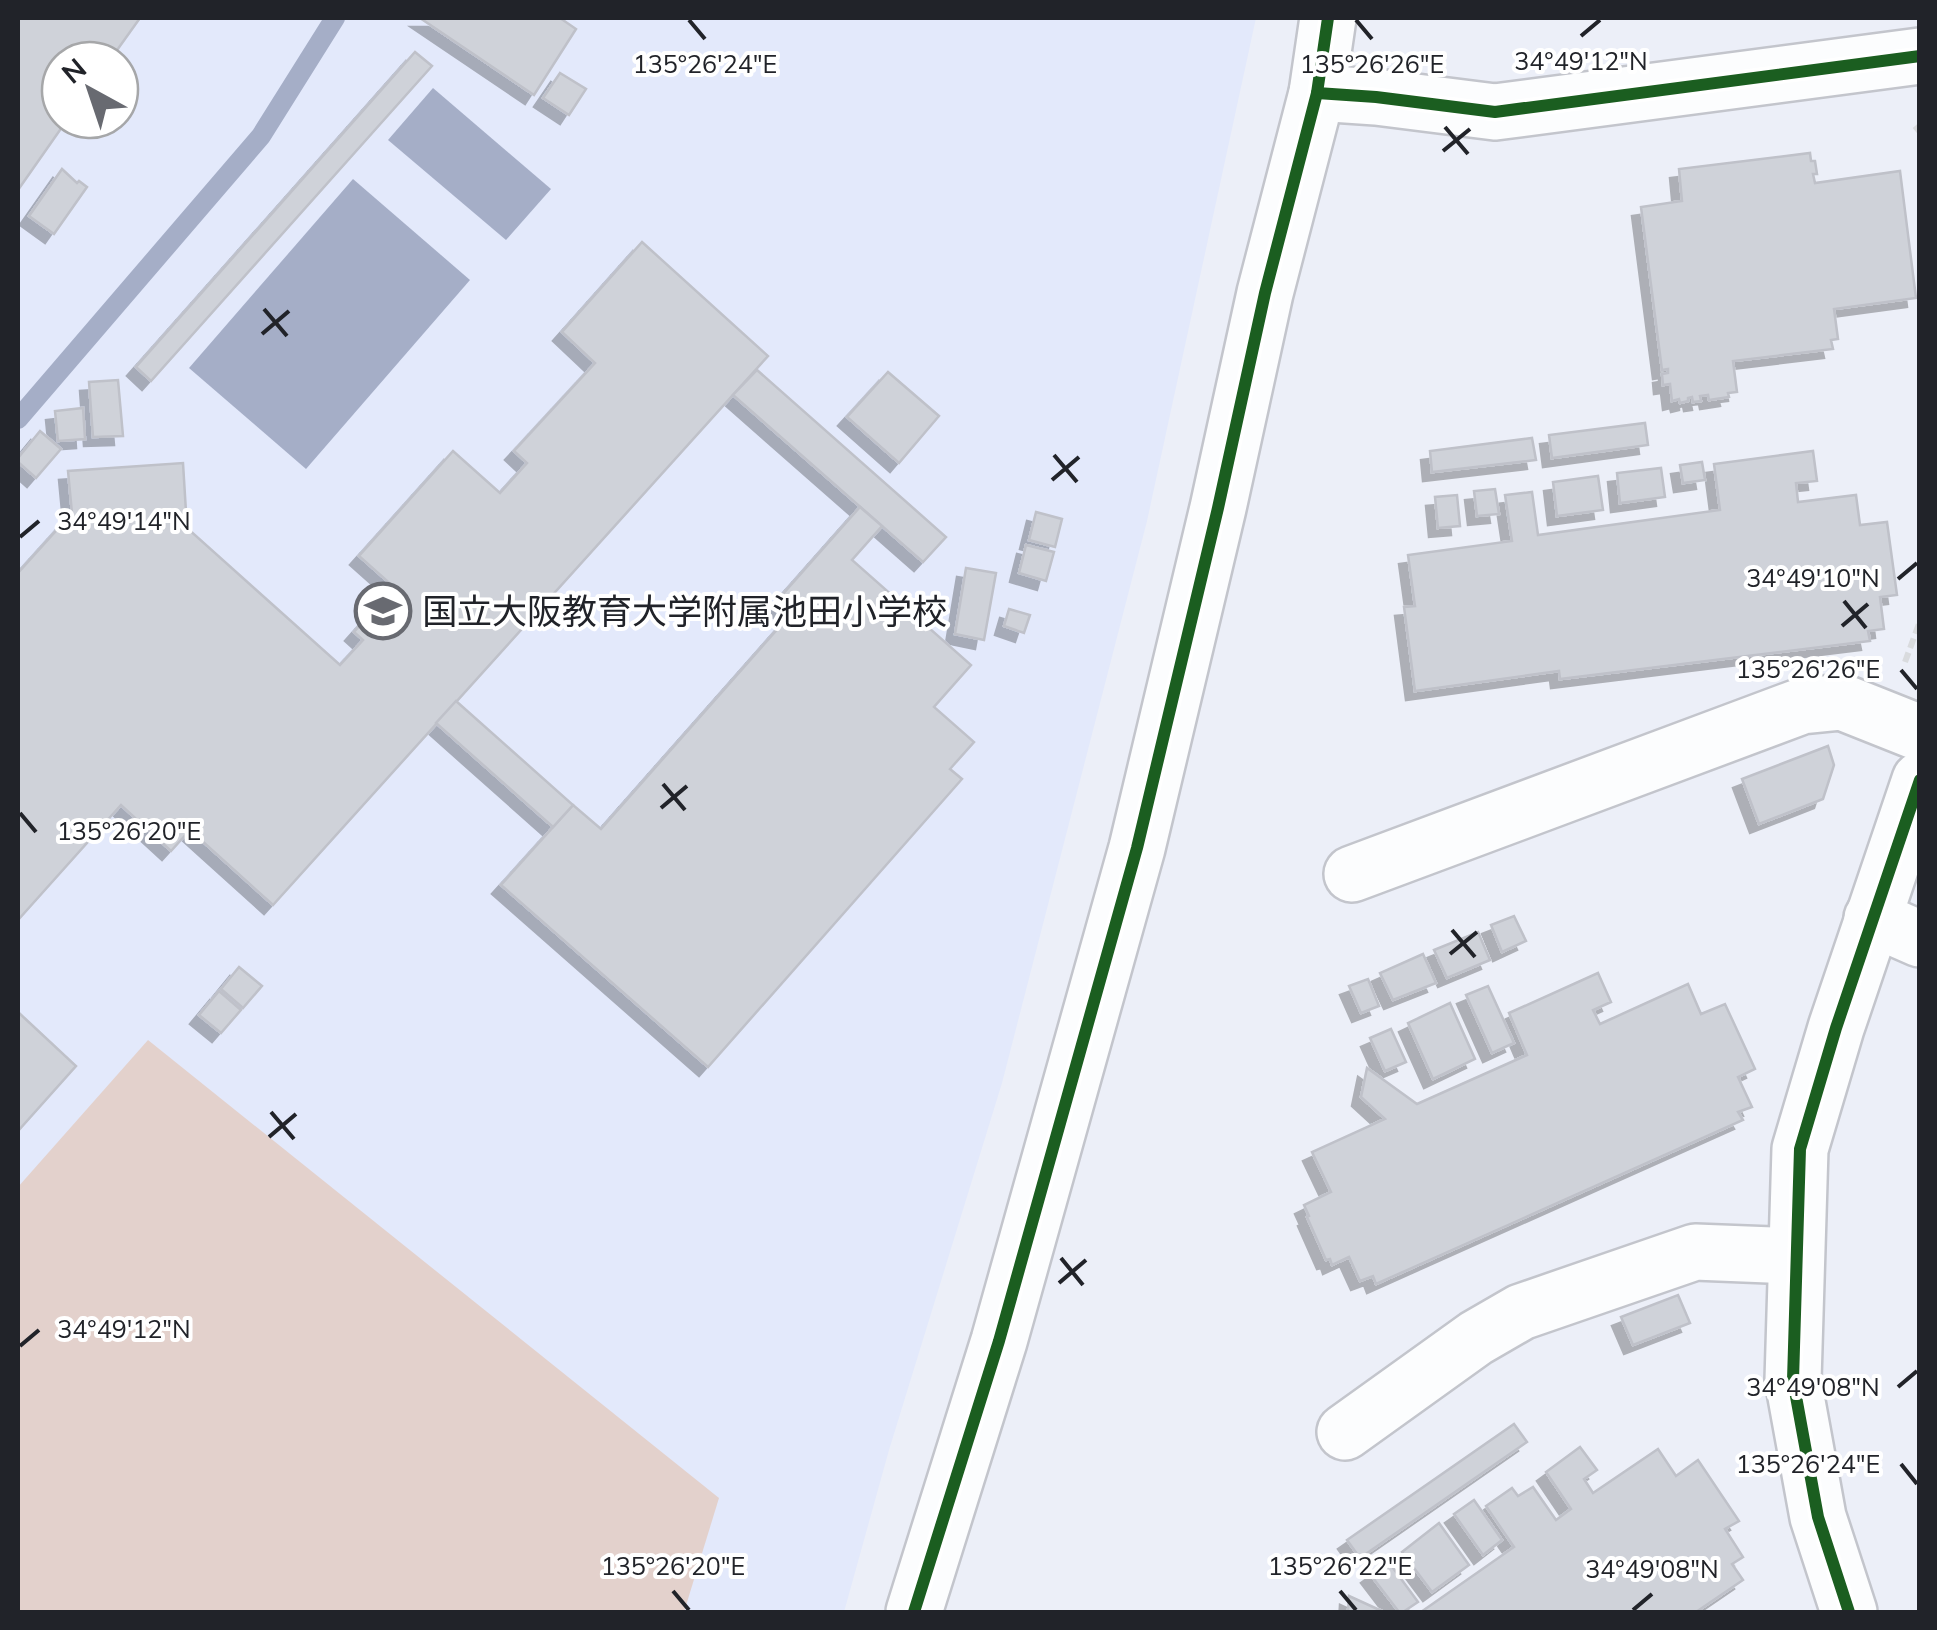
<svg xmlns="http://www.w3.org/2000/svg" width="1937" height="1630" viewBox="0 0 1937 1630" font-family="Mulish,'Noto Sans JP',sans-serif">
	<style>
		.built { fill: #e3e9fb; fill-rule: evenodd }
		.green { fill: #e3d1cc }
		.water { fill: #a5aec7 }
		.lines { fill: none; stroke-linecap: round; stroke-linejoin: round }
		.stream { stroke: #a5aec7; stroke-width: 20 }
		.building { fill: #cfd2d9; stroke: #bfc1c9; stroke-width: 2.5; filter: url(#shadow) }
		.minor-casing { stroke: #c3c5cc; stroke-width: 60 }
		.path { stroke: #d9dbde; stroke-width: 6; stroke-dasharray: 10 5; stroke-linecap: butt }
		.minor { stroke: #fcfdfe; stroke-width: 55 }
		.cycleway-casing { stroke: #fff; stroke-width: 19 }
		.cycleway { stroke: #1b5e20; stroke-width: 12 }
		.ticks { fill: none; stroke: #212329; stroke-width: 4 }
		.labels { text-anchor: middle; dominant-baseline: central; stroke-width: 8; stroke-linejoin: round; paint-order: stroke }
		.poi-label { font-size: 35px; fill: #212329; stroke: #fff; text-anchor: start }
		.ticks-label { font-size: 25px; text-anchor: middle; fill: #212329; stroke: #fff; stroke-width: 8; stroke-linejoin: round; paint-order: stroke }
	</style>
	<defs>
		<filter id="shadow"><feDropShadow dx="-9" dy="9" stdDeviation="0" flood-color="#0004"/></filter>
	</defs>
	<rect width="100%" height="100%" fill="#eceff8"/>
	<path class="built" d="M18 18H1256L1147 521 1002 1083 889 1450 844 1612H18ZM60 60H120V120H60Z"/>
	<polygon class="green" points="148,1040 719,1498 684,1612 18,1612 18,1187"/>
	<g class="water">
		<polygon points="433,88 551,189 506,240 388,140"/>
		<polygon points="353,179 470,280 306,469 189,368"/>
	</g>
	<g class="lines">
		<polyline class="stream" points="18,419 261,136 335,18"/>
	</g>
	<g class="building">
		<polygon points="18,18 140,18 110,60 60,60 60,120 67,120 18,190"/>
		<polygon points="420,18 560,18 576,29 534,95"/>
		<polygon points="415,52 432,66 151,381 136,367"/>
		<polygon points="560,73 586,89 569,115 543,98"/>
		<polygon points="1810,153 1811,161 1815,161 1817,174 1813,174 1815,183 1900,171 1916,298 1834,309 1838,339 1831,340 1833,349 1733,361 1737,392 1728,393 1729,397 1709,400 1708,395 1700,396 1701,401 1693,402 1692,397 1688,398 1688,401 1680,403 1679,399 1672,401 1670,384 1663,385 1662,374 1668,373 1668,369 1662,370 1641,207 1682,201 1679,169"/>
		<polygon points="62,169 77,183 79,181 87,187 54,234 29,216"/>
		<polygon points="642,242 768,356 273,905 190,830 171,851 121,805 18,920 18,573 72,513 68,471 183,463 187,528 340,665 363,640 354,632 394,587 359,556 453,451 500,493 527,463 514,451 595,363 562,332"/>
		<polygon points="757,370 946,537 923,562 733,395"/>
		<polygon points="888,372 939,416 899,463 847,417"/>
		<polygon points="118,380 123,436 93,437 89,382"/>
		<polygon points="83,408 85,439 58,441 55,411"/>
		<polygon points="1645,423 1648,445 1552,458 1549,435"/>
		<polygon points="40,431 61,449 36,478 18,462 18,458"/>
		<polygon points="1532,438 1536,460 1432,472 1430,451"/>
		<polygon points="1813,451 1817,481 1796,483 1798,502 1856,495 1860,525 1887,522 1897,595 1880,597 1884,629 1868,631 1870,641 1560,679 1559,671 1415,691 1404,607 1415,606 1408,555 1512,541 1505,495 1532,492 1538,535 1720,510 1714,464"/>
		<polygon points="1702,462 1705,480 1683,483 1680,465"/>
		<polygon points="1661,468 1665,497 1620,503 1617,473"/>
		<polygon points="1598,476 1603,510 1557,516 1553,482"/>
		<polygon points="1495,489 1499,514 1477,516 1474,491"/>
		<polygon points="1457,495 1460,526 1438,528 1435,497"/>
		<polygon points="860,507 882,526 852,560 971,665 934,707 974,742 950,769 962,779 708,1067 501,885 573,805 601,829 790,615 775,603"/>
		<polygon points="1036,512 1062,519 1055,547 1029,540"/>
		<polygon points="1026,545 1054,552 1046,581 1019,573"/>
		<polygon points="966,568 996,573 984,640 955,634"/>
		<polygon points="1009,609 1030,615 1024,633 1004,626"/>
		<polygon points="456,701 573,805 553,827 436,723"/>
		<polygon points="1828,746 1834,765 1823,799 1759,824 1742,779"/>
		<polygon points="1514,916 1526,941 1502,952 1491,925"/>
		<polygon points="1478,932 1490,960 1447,978 1434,950"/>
		<polygon points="1423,954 1436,983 1393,1000 1380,973"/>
		<polygon points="239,967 262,986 243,1008 221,989"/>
		<polygon points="1598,973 1611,1002 1593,1010 1600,1024 1688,984 1701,1014 1725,1004 1755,1069 1738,1077 1752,1107 1738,1112 1743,1120 1376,1284 1373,1276 1360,1281 1349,1257 1332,1265 1330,1259 1326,1260 1307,1217 1309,1216 1304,1205 1331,1192 1312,1152 1385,1119 1361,1097 1367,1068 1417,1104 1527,1055 1509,1013"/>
		<polygon points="1368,979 1379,1006 1361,1013 1349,986"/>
		<polygon points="1488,986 1514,1043 1492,1053 1466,995"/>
		<polygon points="219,991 241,1010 221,1033 199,1015"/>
		<polygon points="1450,1003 1475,1059 1433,1079 1408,1023"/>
		<polygon points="18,1012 76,1066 18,1131"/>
		<polygon points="1391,1029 1406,1062 1385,1071 1370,1038"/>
		<polygon points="1678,1295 1690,1323 1633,1345 1621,1317"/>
		<polygon points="1514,1424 1527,1442 1360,1558 1347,1540"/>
		<polygon points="1580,1447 1597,1470 1584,1479 1593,1493 1658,1449 1676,1476 1698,1460 1739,1521 1725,1529 1743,1557 1732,1564 1743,1580 1696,1612 1421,1612 1514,1547 1486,1506 1512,1488 1518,1496 1533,1487 1556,1520 1571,1509 1546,1472"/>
		<polygon points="1474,1500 1502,1540 1483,1555 1454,1514"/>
		<polygon points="1439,1523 1469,1565 1432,1592 1402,1552"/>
		<polygon points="1388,1561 1418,1602 1403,1612 1399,1612 1370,1574"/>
		<polygon points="1349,1596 1384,1612 1348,1612"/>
	</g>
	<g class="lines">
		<g class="minor-casing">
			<g id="minor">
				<polyline points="1317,93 1376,97 1495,112 1920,56"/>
				<polyline points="1352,874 1802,706 1842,702 1920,733"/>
				<polyline points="1872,918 1920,939"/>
				<polyline points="1345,1432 1476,1338 1521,1312 1695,1252 1796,1256"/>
				<polyline points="914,1612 999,1341 1137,848 1218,508 1265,293 1317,93 1328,18"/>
				<polyline points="1849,1612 1818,1517 1793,1380 1800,1149 1836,1028 1920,780"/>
			</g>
		</g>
		<g class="path">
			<polyline points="1915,126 1920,132"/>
			<polyline points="1905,662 1920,621"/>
		</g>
		<use href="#minor" class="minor"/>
		<g class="cycleway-casing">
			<g id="cycleway">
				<polyline points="1317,93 1376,97 1495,112 1920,56"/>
				<polyline points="914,1612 999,1341 1137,848 1218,508 1265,293 1317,93 1328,18"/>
				<polyline points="1849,1612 1818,1517 1793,1380 1800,1149 1836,1028 1920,780"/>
			</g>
		</g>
		<use href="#cycleway" class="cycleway"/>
	</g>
	<path class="ticks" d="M689 20 705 39M1356 20 1372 39M1581 36 1600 20M1445 127 1468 154M1443 151 1470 129M264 309 287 336M262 334 289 311M1054 455 1077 482M1052 480 1079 457M20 537 39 521M1898 579 1917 563M1844 601 1866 628M1842 626 1868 604M1901 670 1917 689M663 784 685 810M661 808 687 786M20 813 36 832M1452 930 1475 957M1450 954 1477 932M271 1112 294 1139M269 1137 296 1114M1061 1258 1083 1285M1059 1283 1086 1260M20 1346 39 1330M1898 1387 1917 1371M1901 1464 1917 1484M673 1591 689 1610M1340 1591 1356 1610M1633 1610 1652 1594"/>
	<defs>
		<g id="school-ring" transform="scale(2.875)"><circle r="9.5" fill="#fff" stroke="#686a71" stroke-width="1.5"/><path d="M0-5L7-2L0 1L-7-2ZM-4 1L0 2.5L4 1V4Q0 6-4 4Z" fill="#686a71"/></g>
	</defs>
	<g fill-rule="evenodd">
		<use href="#school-ring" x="383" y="611"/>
	</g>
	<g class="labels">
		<g class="poi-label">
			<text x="422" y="611">国立大阪教育大学附属池田小学校</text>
		</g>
	</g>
	<g class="ticks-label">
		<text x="1581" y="70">34°49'12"N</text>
		<text x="705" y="73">135°26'24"E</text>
		<text x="1372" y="73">135°26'26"E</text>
		<text x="124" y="530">34°49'14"N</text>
		<text x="1813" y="587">34°49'10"N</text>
		<text x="1808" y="678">135°26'26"E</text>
		<text x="129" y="840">135°26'20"E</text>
		<text x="124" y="1338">34°49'12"N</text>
		<text x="1813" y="1396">34°49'08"N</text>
		<text x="1808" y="1473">135°26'24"E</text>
		<text x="673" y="1575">135°26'20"E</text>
		<text x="1340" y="1575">135°26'22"E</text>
		<text x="1652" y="1578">34°49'08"N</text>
	</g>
	<rect width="1937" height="1630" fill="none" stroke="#212329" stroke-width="40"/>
	<g transform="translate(90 90) rotate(320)"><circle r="48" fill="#ffffff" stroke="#a6a7a9" stroke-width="2.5"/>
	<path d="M0-8L18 38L0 25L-18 38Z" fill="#686a71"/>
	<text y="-15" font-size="28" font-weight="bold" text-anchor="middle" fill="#212329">N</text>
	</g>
</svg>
